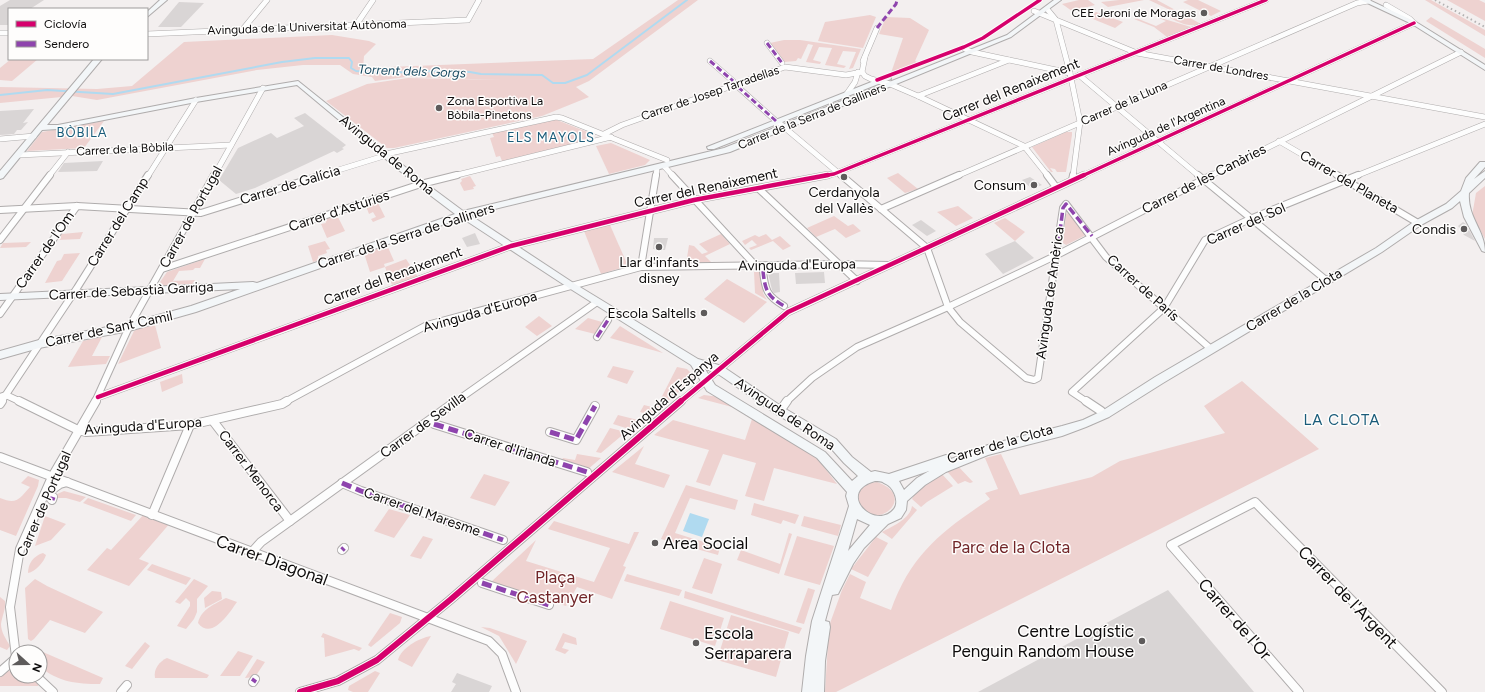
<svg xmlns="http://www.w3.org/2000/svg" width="1485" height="692" viewBox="0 0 1485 692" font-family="Figtree,sans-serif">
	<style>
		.green { fill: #eed2d0 }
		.water { fill: #b0daf0 }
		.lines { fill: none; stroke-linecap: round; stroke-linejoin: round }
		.stream { stroke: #b0daf0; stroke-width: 2 }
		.building { fill: #d9d5d5 }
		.street-far2-casing { stroke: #afacac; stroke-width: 6 }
		.street-far1-casing { stroke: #afacac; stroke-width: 8 }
		.street-casing { stroke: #afacac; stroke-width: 10 }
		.secondary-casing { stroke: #afacac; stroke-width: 2 }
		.street-far2 { stroke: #fdfdfd; stroke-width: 5 }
		.street-far1 { stroke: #fdfdfd; stroke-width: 6 }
		.street { stroke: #fdfdfd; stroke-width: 8 }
		.secondary { fill: #f3f6f8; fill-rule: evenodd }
		.rail { stroke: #b3b2b2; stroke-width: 2; stroke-dasharray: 1.5 3; stroke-linecap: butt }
		.quiet-far2 { stroke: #8e44ad; stroke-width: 3; stroke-dasharray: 6 3; stroke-linecap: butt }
		.quiet-far1 { stroke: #8e44ad; stroke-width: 3.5; stroke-dasharray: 8 3.5; stroke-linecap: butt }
		.quiet { stroke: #8e44ad; stroke-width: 5; stroke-dasharray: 10 5; stroke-linecap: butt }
		.cycleway-far2-casing { stroke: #fefdfc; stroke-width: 5.5 }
		.cycleway-far1-casing { stroke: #fefdfc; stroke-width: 7 }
		.cycleway-casing { stroke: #fefdfc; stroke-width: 8 }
		.cycleway-far2 { stroke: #d6006c; stroke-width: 3.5 }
		.cycleway-far1 { stroke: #d6006c; stroke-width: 4.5 }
		.cycleway { stroke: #d6006c; stroke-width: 6 }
		.poi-dot { fill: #5e5b5b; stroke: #fefdfc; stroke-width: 1.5 }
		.labels { text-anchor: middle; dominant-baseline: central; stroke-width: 3; stroke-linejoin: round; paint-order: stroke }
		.far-poi-label { font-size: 12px; fill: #0d0b0b; stroke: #fefdfc; text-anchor: end }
		.far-street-label { font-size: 12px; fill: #0d0b0b; stroke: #fefdfc }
		.far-water-label { font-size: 13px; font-style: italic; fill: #1a4a61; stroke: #fefdfc }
		.far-neighbourhood-label { font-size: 13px; letter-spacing: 1px; fill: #1a5c7a; stroke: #fefdfc }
		.street-label { font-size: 14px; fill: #0d0b0b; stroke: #fefdfc }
		.poi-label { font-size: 14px; fill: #0d0b0b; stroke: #fefdfc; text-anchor: end }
		.neighbourhood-label { font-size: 15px; letter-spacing: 1px; fill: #1a5c7a; stroke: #fefdfc }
		.near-poi-label { font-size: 17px; fill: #0d0b0b; stroke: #fefdfc; text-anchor: start }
		.near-park-label { font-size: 17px; fill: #712528; stroke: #fefdfc }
		.near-street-label { font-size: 17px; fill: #0d0b0b; stroke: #fefdfc }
	</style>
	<rect width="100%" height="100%" fill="#f3efef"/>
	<g class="green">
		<polygon points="678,0 698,0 589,81 576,87 589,97 542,116 394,148 387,148 326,101 367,84 408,78 504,80 406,77 375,81 372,77 353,74 340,65 303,65 257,70 97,100 72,96 0,103 0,87 97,89 132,86 184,42 332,35 369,41 376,44 364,56 363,68 593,59"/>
		<polygon points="1079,0 1088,0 1095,5 1072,11 1062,4"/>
		<polygon points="1119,0 1144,0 1108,7 1101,2"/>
		<path d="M1149 0H1157L1201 24C1187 29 1173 19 1162 14L1170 10Z"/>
		<polygon points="1188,0 1198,0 1221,11 1211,16 1183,2"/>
		<polygon points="1425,0 1431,0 1485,30 1485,36"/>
		<polygon points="1447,0 1479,0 1485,3 1485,21"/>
		<polygon points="1096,12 1123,22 1115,28 1088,17"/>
		<polygon points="870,15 876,17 863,48 818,41 825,22"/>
		<polygon points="1154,16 1191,27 1167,37 1154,27 1134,19 1136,18 1156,26 1166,21"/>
		<polygon points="886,17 910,18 929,30 915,61 919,63 891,73 903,38 879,34"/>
		<polygon points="1431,17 1485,49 1485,58 1426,21"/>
		<polygon points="784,40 800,40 861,49 853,68 849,69 856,52 843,51 837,64 846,66 844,68 825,65 832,48 819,47 813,60 821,62 820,64 806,62 813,45 808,44 801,59 798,58 796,61 784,62 770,43"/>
		<polygon points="11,59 38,59 12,81 0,80 0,68"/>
		<polygon points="553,120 557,120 590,133 593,137 592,140 502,161 500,156 496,157 490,138 494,137 492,133"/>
		<polygon points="104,121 84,148 27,151 42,132"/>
		<polygon points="1066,132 1072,132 1072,135 1066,172 1057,172 1055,169 1050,168 1053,172 1051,172 1032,147"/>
		<polygon points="611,143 650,160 645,165 609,174 596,146"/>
		<polygon points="898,173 918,189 905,193 887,178"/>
		<polygon points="470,176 476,186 473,187 474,189 464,191 460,183 462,181 461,179"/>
		<polygon points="1485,186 1485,239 1472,216 1476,193"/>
		<polygon points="377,201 385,217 373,222 371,219 376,217 373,212 369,214 366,206"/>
		<polygon points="958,206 973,218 956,226 937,212"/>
		<polygon points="1070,212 1086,235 1066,245 1063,243 1066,214"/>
		<polygon points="337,215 345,231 327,238 321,224 326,223 324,219"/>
		<polygon points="834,216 848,226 853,224 861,231 846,238 835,229 816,237 807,228"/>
		<polygon points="1005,218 1025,232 1015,241 994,223"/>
		<polygon points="610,225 628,266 601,274 584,231"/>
		<polygon points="83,232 80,239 57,240 62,234"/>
		<polygon points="721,234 730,244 705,256 712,263 686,264 689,245 694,246 702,254 708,252 699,244"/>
		<polygon points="766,234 772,240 780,236 791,246 783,250 773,241 751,250 749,248 757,245 752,240 745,245 742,241 755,235 759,237"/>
		<polygon points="325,241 330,249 326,250 327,253 318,256 319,260 313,262 308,246"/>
		<polygon points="31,242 26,247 0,248 3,243"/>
		<polygon points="387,245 394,261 384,264 385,267 406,259 418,277 392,285 385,267 370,272 364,253"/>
		<polygon points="80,253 62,281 45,283 57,261 61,260 64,254"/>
		<polygon points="205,259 200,268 195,268 193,270 179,271 173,281 195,280 192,284 164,286 160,282 167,272"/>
		<polygon points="754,272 763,272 763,293 767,300 755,293"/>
		<polygon points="727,279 767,302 744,323 704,299"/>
		<polygon points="539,316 552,326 537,336 525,327"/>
		<polygon points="588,318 602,322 595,334 575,329"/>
		<polygon points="155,325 161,348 118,364 134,331 138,329"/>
		<polygon points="620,326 663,353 610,338"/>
		<polygon points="102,337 92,356 110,356 106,364 68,367 83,341"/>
		<polygon points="613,366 634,371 627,384 607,377"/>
		<polygon points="677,367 687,369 692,374 693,380 651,415 640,412 644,405 656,408"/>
		<polygon points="182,374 183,383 162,392 160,382"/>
		<path d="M1242 381 1319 449 836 692H825L829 626 842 590 850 574 866 582 860 598 891 610C911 554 942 531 990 499L985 493 998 489 985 458 1001 454 1020 495 1092 477 1120 461 1225 433 1204 406Z"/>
		<polygon points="704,395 720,397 736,408 698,398"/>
		<polygon points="618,415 642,421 629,429 613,424"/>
		<polygon points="753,416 814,454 837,484 774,468 764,501 745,496 756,463 723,454 710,486 696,482 709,450 654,435 673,420 745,440"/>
		<polygon points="610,428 626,432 601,453 596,452"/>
		<polygon points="644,446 635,464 670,475 664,488 612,472"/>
		<polygon points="577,454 601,458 587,470 560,462 563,458 575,460"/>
		<polygon points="956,464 973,482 970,483 965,481 958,484 945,469"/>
		<polygon points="940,472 953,486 927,502 921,507 912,499 917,489"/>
		<polygon points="484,474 510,482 495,506 470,498"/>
		<path d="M28 476 39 480 38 486 16 536 0 530V498C17 505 19 499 30 487L21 483Z"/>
		<path d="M877 482C920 497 873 534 860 504 854 490 865 483 877 482Z"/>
		<polygon points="686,485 738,500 735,510 690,498 675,533 720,547 718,555 661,539"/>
		<polygon points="64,491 86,497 80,502 66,498 56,498 55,495"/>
		<polygon points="88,498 136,515 131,521 83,503"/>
		<polygon points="754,503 799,515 795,524 783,520 781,524 751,515"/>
		<path d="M912 506 917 510 892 539 882 532C893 526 910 519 912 506Z"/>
		<polygon points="389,509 410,515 394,538 374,531"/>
		<polygon points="146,512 171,522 139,559 149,563 129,586 87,570 107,548 111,550"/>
		<polygon points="45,516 66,524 51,540 35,546"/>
		<polygon points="804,516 841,525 838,536 801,526"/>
		<polygon points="554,521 629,544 634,532 639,532 623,566 626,567 612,599 577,587 566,606 491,582 536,540 526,561 594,582 610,548 548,529"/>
		<polygon points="789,533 792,534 779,574 737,560 741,550 780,564"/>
		<polygon points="423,536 433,539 421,559 410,556"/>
		<polygon points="797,536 834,546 820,585 784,575"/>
		<polygon points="876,537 888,543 868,577 851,569"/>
		<path d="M43 553 46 555C44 562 35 572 28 573 28 564 33 556 43 553Z"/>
		<polygon points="704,558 722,564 712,594 692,588"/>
		<polygon points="152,564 191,578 186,585 147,570"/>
		<polygon points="627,574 682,590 679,596 624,581"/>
		<polygon points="35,579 47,586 103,612 85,633 50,620 34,639 31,641 28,639 25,588"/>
		<polygon points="194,579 208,586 197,599 197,612 194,619 186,629 177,626 190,606 190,602 186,598 180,604 175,602"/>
		<polygon points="808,588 815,590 804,624 796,622"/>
		<polygon points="212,591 221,592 222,599 205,608 204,598"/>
		<polygon points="685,591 802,628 799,634 684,598"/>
		<path d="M0 597 5 601C6 609 2 616 1 624 1 632 6 639 10 646L7 650 0 647Z"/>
		<path d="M226 598 237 602C230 612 212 641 198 623 201 609 215 604 226 598Z"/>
		<polygon points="670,601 724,618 715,646 660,629"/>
		<polygon points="390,613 402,617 400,623 371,647 368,645"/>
		<polygon points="731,615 789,632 776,677 717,660"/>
		<polygon points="481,627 490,628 527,641 516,664 499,636"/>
		<polygon points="323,633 362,648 359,651 354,649 325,657 324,638 321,637"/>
		<polygon points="563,633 576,638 577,645 565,642 562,648 569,650 565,654 555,650"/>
		<path d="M431 636 412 667 398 660C401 648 419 638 431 636Z"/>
		<polygon points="145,642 150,646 132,669 125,666"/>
		<path d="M29 646 103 678 100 684C76 684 59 682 40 667V652H28L26 648Z"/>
		<polygon points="238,651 253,656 240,676 220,676"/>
		<path d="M167 658 209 675 207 678H155C153 669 160 661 167 658Z"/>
		<polygon points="257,659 265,662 255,677 245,678"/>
		<polygon points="9,671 16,673 16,676 23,676 39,684 38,686 0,686 0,674"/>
		<polygon points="375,671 380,673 368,692 353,692 348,690 349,686"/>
	</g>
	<polygon class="water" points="690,513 709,519 702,537 683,531"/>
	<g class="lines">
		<polyline class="stream" points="0,95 47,90 113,94 282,62 315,58 349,58 352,62 351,68 356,71 391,73 419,71 470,72 481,74 542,75 553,83 565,83 587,75 687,0"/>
	</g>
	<g class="building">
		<polygon points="10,0 44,0 30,9 9,9 9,25 0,25 0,6"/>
		<polygon points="179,2 204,3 181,27 158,27"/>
		<polygon points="34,109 23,123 28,122 21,130 17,130 14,134 0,135 0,111"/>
		<polygon points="305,113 346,145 342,148 344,149 337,153 334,151 255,188 236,194 219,180 238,148 271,133 277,138 304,126 294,118"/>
		<polygon points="103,161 97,171 58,172 64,163"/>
		<polygon points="1030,177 1042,185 1032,189 1022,180"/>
		<polygon points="921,220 936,231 927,236 912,225"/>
		<polygon points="1463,222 1466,224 1475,241 1464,235 1458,226"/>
		<polygon points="475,233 480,244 467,247 462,238"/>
		<polygon points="654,238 668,238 665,250 653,249"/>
		<polygon points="1015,241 1034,258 1003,274 985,254"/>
		<polygon points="824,272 825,283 796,284 795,273"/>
		<polygon points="768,273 779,273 780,292 774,293 772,290"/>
		<polygon points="1168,590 1254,692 978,692"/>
		<polygon points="457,673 492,686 489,692 451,692 456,684 452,682"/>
	</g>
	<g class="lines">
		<g class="street-far2-casing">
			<g id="street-far2">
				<polyline points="1047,9 1056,20 1137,53 1485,117"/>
				<polyline points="1034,11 1056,20 1070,73 1080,122 1073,176"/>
				<polyline points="356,25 373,0"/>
				<polyline points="243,29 267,0"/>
				<polyline points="0,33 9,33"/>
				<polyline points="147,34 468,20 479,0"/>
				<polyline points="767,43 782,63"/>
				<polyline points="965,49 972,52 1070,73"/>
				<polyline points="865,57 862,72 865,76 871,79 890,84 918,96 1024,146 1048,176"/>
				<polyline points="710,61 733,81"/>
				<polyline points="863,61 877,28"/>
				<polyline points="1079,75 1199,176"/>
				<polyline points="738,87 776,121"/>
				<polyline points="846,95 855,82 858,72"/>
				<polyline points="918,96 1009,60"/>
				<polyline points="778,122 842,176"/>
				<polyline points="604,134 622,125 785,67 846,75 862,72"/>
				<polyline points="0,139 34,136"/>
				<polyline points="1279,141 1339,176"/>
				<polyline points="386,154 556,117 562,118 667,160"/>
				<polyline points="19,155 231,145"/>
				<polyline points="664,166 673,176"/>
				<polyline points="49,176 68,152"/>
				<polyline points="148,176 196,100"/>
				<polyline points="214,176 263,88"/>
				<polyline points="319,176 387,155"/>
				<polyline points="453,176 611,137"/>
				<polyline points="656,176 657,168"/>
				<polyline points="822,176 834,174 1266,0"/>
				<polyline points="957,176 1357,3 1368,1"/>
				<polyline points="1082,176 1414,23 1410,19 1386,5"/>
				<polyline points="1210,176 1461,52"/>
				<polyline points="1356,176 1485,124"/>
			</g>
		</g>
		<g class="street-far1-casing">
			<g id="street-far1">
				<polyline points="672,175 755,265"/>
				<polyline points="841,175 927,248 948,307 960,322 1026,378 1034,380 1038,378 1063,208 1066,204 1106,257 1211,349"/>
				<polyline points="1047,175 1056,187"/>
				<polyline points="1198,175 1326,280"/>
				<polyline points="1337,175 1418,223"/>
				<polyline points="1072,180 1073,175"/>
				<polyline points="759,189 857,281"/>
				<polyline points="881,209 959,175"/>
				<polyline points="0,210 77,206 201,213 322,175"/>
				<polyline points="0,240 50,175"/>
				<polyline points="641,267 656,175"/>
				<polyline points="162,269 421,184 457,175"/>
				<path d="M763 271C765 290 767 296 784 306"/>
				<polyline points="0,314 77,206"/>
				<polyline points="597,337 608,320"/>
				<polyline points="0,397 6,395 21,402"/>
				<polyline points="98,397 511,246 694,200 828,175"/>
				<polyline points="1,402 77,288 148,175"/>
				<polyline points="95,402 129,327 214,175"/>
				<polyline points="285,402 427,325 641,267 838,264 889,265"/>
				<polyline points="455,402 597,302"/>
				<polyline points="680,402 788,312 1084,175"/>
				<polyline points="786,402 812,378 857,347 948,307 1057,255 1212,175"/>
				<polyline points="1087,402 1072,392 1164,308 1205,240 1250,219 1358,175"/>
			</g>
		</g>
		<g class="street-casing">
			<g id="street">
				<polyline points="19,401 78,430 86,432 190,425 282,404 287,401"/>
				<polyline points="1086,401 1101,411"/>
				<polyline points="0,404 2,401"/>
				<polyline points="780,411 787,401"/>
				<polyline points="213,421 290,521"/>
				<polyline points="434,424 587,472"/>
				<polyline points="550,432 576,440 595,406"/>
				<polyline points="0,457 489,641 502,654 516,692"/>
				<polyline points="342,483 361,491 503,540"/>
				<polyline points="47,493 60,484 67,482"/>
				<polyline points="52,500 53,497"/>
				<polyline points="152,515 190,425"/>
				<polyline points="342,550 344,548"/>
				<polyline points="252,552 261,542 456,401"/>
				<polyline points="482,583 549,605"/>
				<polyline points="16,657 10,607 20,549 52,477 96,401"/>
				<polyline points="0,672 16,658"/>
				<polyline points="36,676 53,692"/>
				<polyline points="253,682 255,679"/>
				<polyline points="121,692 127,685"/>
				<polyline points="300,692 338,681 377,660 450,600 681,401"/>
				<polyline points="1299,692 1171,545 1255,502 1442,692"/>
			</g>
		</g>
		<g class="secondary-casing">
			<g id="secondary">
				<polygon points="160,0 167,0 147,17 147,12"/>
				<path d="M1054 0H1061L1011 37 730 152 470 215 575 284 698 359 722 366 784 408 836 439 852 457 871 472 875 471 889 474 946 455 950 457 951 459 988 445 1062 426 1083 420 1102 411 1155 377 1376 248 1415 221 1446 204 1461 191 1466 178 1480 162H1485V167L1474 179 1485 171V178L1469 193C1467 217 1485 230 1485 252L1482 251 1464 217 1460 201 1452 208 1421 225 1382 252 1163 383 1109 417 1086 427 1062 436 988 455 946 472 925 485 907 501 906 510 901 518 888 524 864 548 853 564 838 594 832 595 825 621 829 622 830 627 825 661 824 692H802L806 656 812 621 845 519 849 506 846 496 847 492 817 458 707 391 691 365 569 288 462 218 196 312 129 331 39 348 0 359V351L39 340 129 323 191 306 240 289 0 300V294L253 282 257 283 455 214 418 186 297 85 196 102 58 129 42 130 3 178 0 179V171L94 59H102L47 125H58L196 98 298 81 424 182 463 211 724 148 1007 35ZM705 369 715 372 724 378 776 414 828 445 844 463 858 476 852 481 825 452 715 385ZM929 471 917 478 904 490 899 481ZM875 481C878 481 882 481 884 483 893 486 900 501 894 509 875 532 835 492 875 481ZM857 519 870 525 848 551Z"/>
				<polygon points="1361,0 1369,0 1416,22 1485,65 1485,70 1412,24"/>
				<polygon points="884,77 890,77 891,79 714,149 708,149 707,147"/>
			</g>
		</g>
		<use href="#street-far2" class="street-far2"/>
		<use href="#street-far1" class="street-far1"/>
		<use href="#street" class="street"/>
		<use href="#secondary" class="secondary"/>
		<polyline class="rail" points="1435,0 1485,27"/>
		<g class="quiet-far2">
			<polyline points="877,28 896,4 897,0"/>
			<polyline points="767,43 782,63"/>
			<polyline points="710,61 733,81"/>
			<polyline points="738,87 776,121"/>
		</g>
		<g class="quiet-far1">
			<polyline points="1057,255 1063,208 1066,204 1092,236"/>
			<path d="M763 271C765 290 767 296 784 306"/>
			<polyline points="597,337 608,320"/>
		</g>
		<g class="quiet">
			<polyline points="434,424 587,472"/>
			<polyline points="550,432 576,440 595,406"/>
			<polyline points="342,483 361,491 503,540"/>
			<polyline points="52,500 53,497"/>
			<polyline points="342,550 344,548"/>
			<polyline points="482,583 549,605"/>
			<polyline points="253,682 255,679"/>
		</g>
		<g class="cycleway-far2-casing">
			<g id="cycleway-far2">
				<polyline points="877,80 964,47 983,38 1040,0"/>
				<polyline points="822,176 834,174 1266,0"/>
				<polyline points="1082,176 1414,23"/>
			</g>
		</g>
		<g class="cycleway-far1-casing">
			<g id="cycleway-far1">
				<polyline points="98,397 511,246 694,200 828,175"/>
				<polyline points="680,402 788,312 1084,175"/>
			</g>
		</g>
		<g class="cycleway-casing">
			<polyline id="cycleway" points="300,692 338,681 377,660 450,600 681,401"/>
		</g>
		<use href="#cycleway-far2" class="cycleway-far2"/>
		<use href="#cycleway-far1" class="cycleway-far1"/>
		<use href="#cycleway" class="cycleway"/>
	</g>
	<g class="poi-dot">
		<circle cx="1204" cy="13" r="4"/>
		<circle cx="439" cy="108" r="4"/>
		<circle cx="844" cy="177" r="4"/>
		<circle cx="1034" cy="185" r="4"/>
		<circle cx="1464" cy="229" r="4"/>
		<circle cx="659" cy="247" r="4"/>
		<circle cx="704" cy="313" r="4"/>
		<circle cx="655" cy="543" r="4"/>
		<circle cx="1142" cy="641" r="4"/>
		<circle cx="696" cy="643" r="4"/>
	</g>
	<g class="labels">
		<g class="far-poi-label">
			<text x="1196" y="13">CEE Jeroni de Moragas</text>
			<text x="447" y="101" text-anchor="start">Zona Esportiva La<tspan x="447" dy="14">Bòbila-Pinetons</tspan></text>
		</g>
		<g class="far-street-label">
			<text transform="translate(307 27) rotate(-2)">Avinguda de la Universitat Autònoma</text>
			<text transform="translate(1221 68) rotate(10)">Carrer de Londres</text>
			<text transform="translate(710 93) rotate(-19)">Carrer de Josep Tarradellas</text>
			<text transform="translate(1124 103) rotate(-24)">Carrer de la Lluna</text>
			<text transform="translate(812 116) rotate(-22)">Carrer de la Serra de Galliners</text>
			<text transform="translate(1166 126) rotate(-24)">Avinguda de l'Argentina</text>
			<text transform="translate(125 149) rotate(-3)">Carrer de la Bòbila</text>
		</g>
		<g class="far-water-label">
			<text transform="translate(412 71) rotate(2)">Torrent dels Gorgs</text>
		</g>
		<g class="far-neighbourhood-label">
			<text x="82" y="132">BÒBILA</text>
			<text x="551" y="137">ELS MAYOLS</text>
		</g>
		<g class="street-label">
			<text transform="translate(1011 90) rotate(-22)">Carrer del Renaixement</text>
			<text transform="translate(387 155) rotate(39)">Avinguda de Roma</text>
			<text transform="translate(1204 179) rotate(-27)">Carrer de les Canàries</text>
			<text transform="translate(1349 182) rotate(30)">Carrer del Planeta</text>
			<text transform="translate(290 185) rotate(-17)">Carrer de Galícia</text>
			<text transform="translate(706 188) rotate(-12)">Carrer del Renaixement</text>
			<text transform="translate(339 211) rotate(-18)">Carrer d'Astúries</text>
			<text transform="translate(191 217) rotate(-61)">Carrer de Portugal</text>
			<text transform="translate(118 222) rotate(-58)">Carrer del Camp</text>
			<text transform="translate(1246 224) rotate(-24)">Carrer del Sol</text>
			<text transform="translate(406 236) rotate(-18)">Carrer de la Serra de Galliners</text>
			<text transform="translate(45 250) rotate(-55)">Carrer de l'Om</text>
			<text transform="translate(797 265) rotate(-1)">Avinguda d'Europa</text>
			<text transform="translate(393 276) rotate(-20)">Carrer del Renaixement</text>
			<text transform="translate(1143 288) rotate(42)">Carrer de París</text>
			<text transform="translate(131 291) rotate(-3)">Carrer de Sebastià Garriga</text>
			<text transform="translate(1050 293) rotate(-82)">Avinguda de Amèrica</text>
			<text transform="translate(1294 300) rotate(-31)">Carrer de la Clota</text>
			<text transform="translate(480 312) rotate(-16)">Avinguda d'Europa</text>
			<text transform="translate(109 329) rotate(-12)">Carrer de Sant Camil</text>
			<text transform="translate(669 396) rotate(-41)">Avinguda d'Espanya</text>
			<text transform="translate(785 414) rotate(34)">Avinguda de Roma</text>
			<text transform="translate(423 425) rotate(-36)">Carrer de Sevilla</text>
			<text transform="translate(143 426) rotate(-4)">Avinguda d'Europa</text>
			<text transform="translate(1000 444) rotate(-16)">Carrer de la Clota</text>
			<text transform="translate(510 448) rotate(18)">Carrer d'Irlanda</text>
			<text transform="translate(251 471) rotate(53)">Carrer Menorca</text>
			<text transform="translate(44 504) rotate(-66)">Carrer de Portugal</text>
			<text transform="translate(422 512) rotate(19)">Carrer del Maresme</text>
		</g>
		<g class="poi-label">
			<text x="1026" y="185">Consum</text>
			<text x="844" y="192" text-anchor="middle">Cerdanyola<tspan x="844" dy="16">del Vallès</tspan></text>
			<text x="1456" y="229">Condis</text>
			<text x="659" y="262" text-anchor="middle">Llar d'infants<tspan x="659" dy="16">disney</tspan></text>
			<text x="696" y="313">Escola Saltells</text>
		</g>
		<g class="neighbourhood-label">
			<text x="1342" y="420">LA CLOTA</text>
		</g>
		<g class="near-poi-label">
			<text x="663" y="543">Area Social</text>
			<text x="1134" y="631" text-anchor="end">Centre Logístic<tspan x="1134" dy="20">Penguin Random House</tspan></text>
			<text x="704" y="633">Escola<tspan x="704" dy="20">Serraparera</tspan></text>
		</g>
		<g class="near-park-label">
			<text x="1011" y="547">Parc de la Clota</text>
			<text x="555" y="577">Plaça<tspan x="555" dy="20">Castanyer</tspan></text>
		</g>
		<g class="near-street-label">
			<text transform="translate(272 560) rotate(20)">Carrer Diagonal</text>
			<text transform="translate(1348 597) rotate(46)">Carrer de l'Argent</text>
			<text transform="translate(1235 619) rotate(49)">Carrer de l'Or</text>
		</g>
	</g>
	<rect x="8" y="8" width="140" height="52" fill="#fefdfc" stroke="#9e9c9c"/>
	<rect x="16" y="21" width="20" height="6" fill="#d6006c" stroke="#9e9c9c"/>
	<text x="44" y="28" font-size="12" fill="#0d0b0b">Ciclovía</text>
	<rect x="16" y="41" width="20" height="6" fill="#8e44ad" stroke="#9e9c9c"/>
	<text x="44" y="48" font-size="12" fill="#0d0b0b">Sendero</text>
	<g transform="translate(28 664) rotate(111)"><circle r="19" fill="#fefdfc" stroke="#9e9c9c"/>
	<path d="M0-3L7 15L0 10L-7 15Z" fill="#5e5b5b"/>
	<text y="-6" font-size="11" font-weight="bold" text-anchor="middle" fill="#0d0b0b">N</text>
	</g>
</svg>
